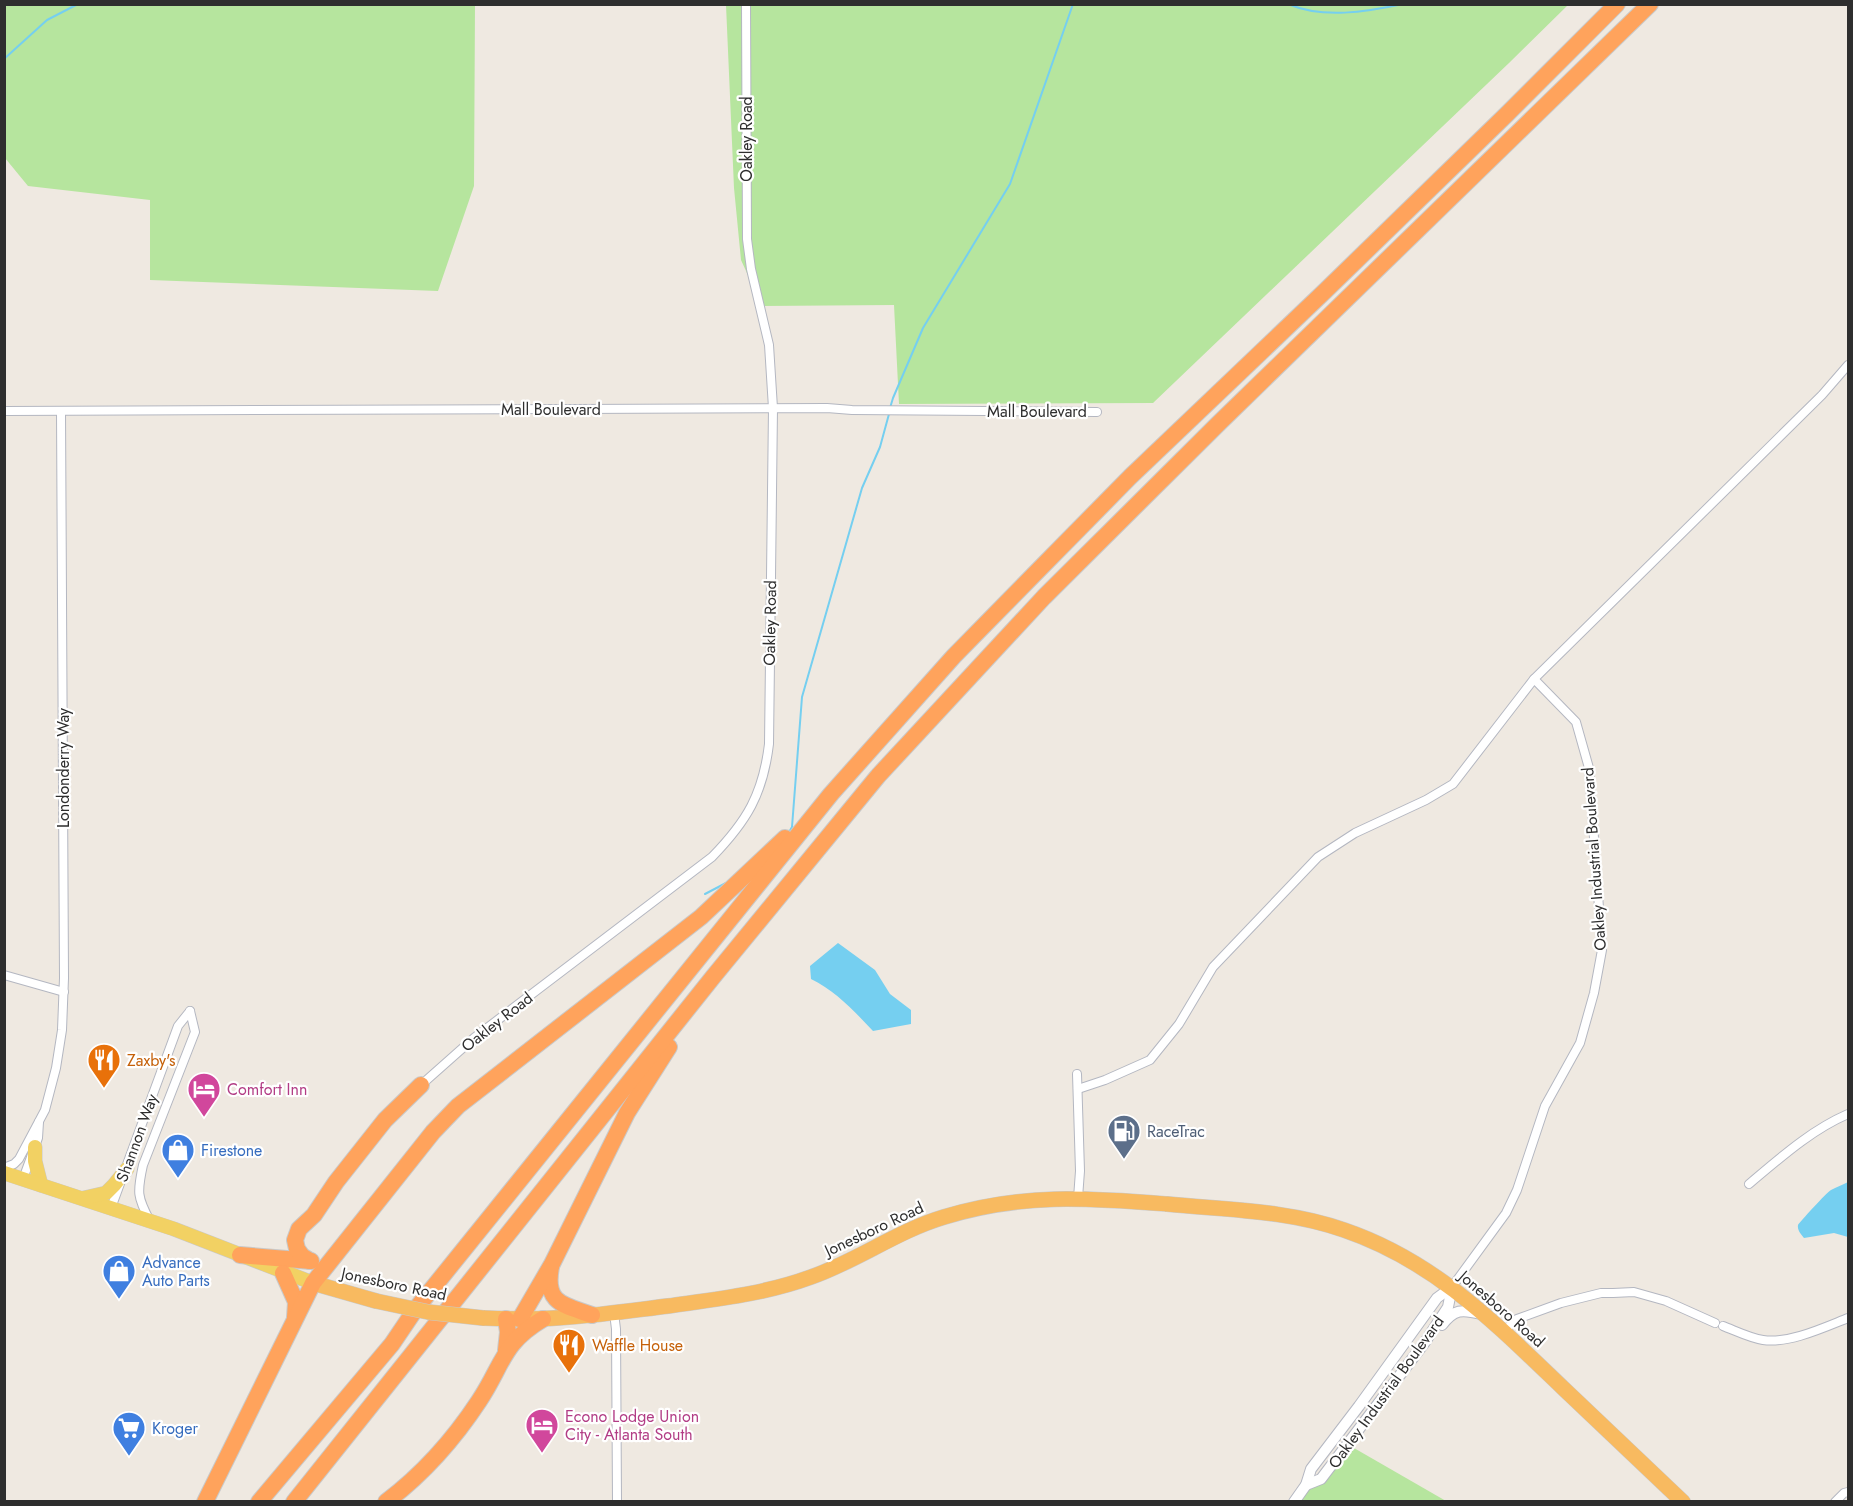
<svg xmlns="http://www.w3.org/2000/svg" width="1853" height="1506" viewBox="0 0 1853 1506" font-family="Jost,sans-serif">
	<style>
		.green { fill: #b6e59e }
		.water { fill: #75cff0 }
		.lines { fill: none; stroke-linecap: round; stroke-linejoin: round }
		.stream { stroke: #75cff0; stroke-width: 2 }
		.minor-casing { stroke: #b4b7c1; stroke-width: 10 }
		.tertiary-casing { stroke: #b4b7c1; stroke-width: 12 }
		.primary-casing { stroke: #c9c9c9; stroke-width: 15 }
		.trunk-casing { stroke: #c9c9c9; stroke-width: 16 }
		.motorway-casing { stroke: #c9c9c9; stroke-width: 18 }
		.minor { stroke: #fff; stroke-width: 8 }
		.tertiary { stroke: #fff; stroke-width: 10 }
		.primary { stroke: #f2d163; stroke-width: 14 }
		.trunk { stroke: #f8ba60; stroke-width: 15 }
		.motorway { stroke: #ffa35c; stroke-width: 16 }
		.trunk-bridge-casing { stroke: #c9c9c9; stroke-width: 16; stroke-linecap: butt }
		.trunk-bridge { stroke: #f8ba60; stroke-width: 15 }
		.labels { text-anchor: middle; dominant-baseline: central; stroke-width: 4.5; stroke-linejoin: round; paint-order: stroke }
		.street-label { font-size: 16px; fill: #2e2e2e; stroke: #fff }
		.food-label { font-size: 16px; fill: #c56008; stroke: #fff; text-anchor: start }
		.hotel-label { font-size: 16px; fill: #b23c85; stroke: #fff; text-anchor: start }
		.service-label { font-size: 16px; fill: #4e5e75; stroke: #fff; text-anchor: start }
		.shop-label { font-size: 16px; fill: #366cbe; stroke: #fff; text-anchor: start }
	</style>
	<rect width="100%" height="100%" fill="#efe9e1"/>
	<g class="green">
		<polygon points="4,5 475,5 474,186 438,291 150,280 150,200 28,186 5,158"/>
		<polygon points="726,5 1568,5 1509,63 1153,403 899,404 894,305 762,306 741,260 734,188"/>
		<polygon points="1347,1444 1446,1501 1297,1502"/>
	</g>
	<g class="water">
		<path d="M838 943 875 970 890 994 911 1010V1024L873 1031C854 1011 836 991 811 979L810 966Z"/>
		<path d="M1848 1182V1237L1834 1233 1804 1238C1801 1234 1797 1230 1798 1225 1799 1223 1827 1192 1831 1190 1836 1187 1843 1185 1848 1182Z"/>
	</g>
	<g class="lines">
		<g class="stream">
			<polyline points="959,4 975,4"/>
			<path d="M1288 4C1323 19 1366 12 1403 4"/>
			<polyline points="4,59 47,20 78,4"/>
			<polyline points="890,408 893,398 923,328 1010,184 1073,4"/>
			<polyline points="788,834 792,827 802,697 862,488 880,447 889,414"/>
			<polyline points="705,894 726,883"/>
		</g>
		<g class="minor-casing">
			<g id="minor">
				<polyline points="4,411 827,408 852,410 1097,412"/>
				<polyline points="4,975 64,992"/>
				<polyline points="1077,1074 1080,1171 1078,1198"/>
				<path d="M421 1085 474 1038 712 857C747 821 763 794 769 744L773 408 769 345 751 269 747 239 746 4"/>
				<polyline points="1078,1089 1105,1080 1150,1060 1179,1024 1213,967 1318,857 1355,833 1426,800 1453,784 1534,679 1822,395 1848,365"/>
				<polyline points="4,1168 14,1164 19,1159 45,1110 56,1068 62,1030 64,978 61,411"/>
				<polyline points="23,1179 38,1138 39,1122"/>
				<path d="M1749 1184C1780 1158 1811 1130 1848 1114"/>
				<polyline points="111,1208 178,1026 190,1011"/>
				<path d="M150 1221C137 1197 137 1192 143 1165L195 1032 190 1011"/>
				<polyline points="1452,1287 1506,1213 1517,1190 1545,1106 1580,1043 1594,993 1602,950 1589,768 1576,722 1534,679"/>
				<polyline points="614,1313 616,1329 617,1502"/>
				<path d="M1723 1326C1736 1331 1750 1338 1763 1340 1789 1344 1825 1327 1848 1318"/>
				<polyline points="1503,1332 1517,1319 1561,1303 1601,1293 1613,1293 1634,1292 1666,1301 1715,1323"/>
				<polyline points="1835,1502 1844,1493 1848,1492"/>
			</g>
		</g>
		<g class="tertiary-casing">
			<g id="tertiary">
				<path d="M1442 1325C1454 1309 1462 1309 1481 1314"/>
				<polyline points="1306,1485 1321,1479 1425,1342 1448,1307 1452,1287"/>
				<polyline points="1294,1502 1306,1485 1311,1469 1359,1406 1437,1298 1452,1287"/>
			</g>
		</g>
		<g class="primary-casing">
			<g id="primary">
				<polyline points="35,1147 35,1161 41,1185"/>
				<polyline points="4,1173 174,1229 313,1283"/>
				<polyline points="84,1198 106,1193 114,1185 127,1169"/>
			</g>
		</g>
		<g class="trunk-casing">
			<g id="trunk">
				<polyline points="313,1283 376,1301"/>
				<path d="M483 1318C512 1319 540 1320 569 1317 602 1315 635 1310 668 1306 717 1299 765 1294 811 1277 857 1261 897 1231 944 1217 1023 1193 1087 1198 1167 1204 1227 1210 1288 1210 1344 1230 1435 1261 1495 1323 1563 1388 1603 1426 1643 1464 1683 1502"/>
			</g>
		</g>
		<g class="motorway-casing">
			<g id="motorway">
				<polyline points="240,1255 311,1261"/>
				<polyline points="310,1261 302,1256 297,1249 295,1240 299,1229 314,1215 336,1182 385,1120 421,1085"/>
				<path d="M551 1267C544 1304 564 1305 592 1315"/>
				<polyline points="283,1273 296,1302 295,1317"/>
				<polyline points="506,1319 508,1332 506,1350"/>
				<polyline points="520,1319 552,1264 627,1113 669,1047"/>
				<polyline points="205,1502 313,1283 433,1132 458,1106 701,917 785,838"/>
				<polyline points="259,1502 392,1344 415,1310 831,794 954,656 1130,477 1324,292 1507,114 1617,4"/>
				<polyline points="294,1502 713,977 878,776 1044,597 1218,424 1650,4"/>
				<path d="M386 1502C423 1474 454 1439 479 1401 503 1365 502 1343 543 1319"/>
			</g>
		</g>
		<use href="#minor" class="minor"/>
		<use href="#tertiary" class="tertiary"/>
		<use href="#primary" class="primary"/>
		<use href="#trunk" class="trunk"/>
		<use href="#motorway" class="motorway"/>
		<g class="trunk-bridge-casing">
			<polyline id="trunk-bridge" points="376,1301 428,1312 483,1318"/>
		</g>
		<use href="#trunk-bridge" class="trunk-bridge"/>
	</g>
	<defs>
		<g id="restaurant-pin" transform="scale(1.725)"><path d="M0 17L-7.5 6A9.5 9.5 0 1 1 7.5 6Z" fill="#e8710a" stroke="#fff"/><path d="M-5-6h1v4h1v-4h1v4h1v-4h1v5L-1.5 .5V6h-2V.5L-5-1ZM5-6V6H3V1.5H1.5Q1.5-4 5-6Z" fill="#fff"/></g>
		<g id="hotel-pin" transform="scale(1.725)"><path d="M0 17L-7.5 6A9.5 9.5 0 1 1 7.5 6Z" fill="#d1479c" stroke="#fff"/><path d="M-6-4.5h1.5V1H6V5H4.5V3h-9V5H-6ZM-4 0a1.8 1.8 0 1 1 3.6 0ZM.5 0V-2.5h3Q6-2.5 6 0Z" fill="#fff"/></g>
		<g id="fuel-pin" transform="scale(1.725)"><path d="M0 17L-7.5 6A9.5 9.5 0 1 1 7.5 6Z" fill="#5c6f8a" stroke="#fff"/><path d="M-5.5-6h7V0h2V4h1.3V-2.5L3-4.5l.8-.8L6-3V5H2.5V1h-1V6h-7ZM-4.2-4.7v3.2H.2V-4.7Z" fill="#fff"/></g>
		<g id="shop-pin" transform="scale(1.725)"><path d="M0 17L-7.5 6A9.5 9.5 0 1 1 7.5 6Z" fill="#3f7fe0" stroke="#fff"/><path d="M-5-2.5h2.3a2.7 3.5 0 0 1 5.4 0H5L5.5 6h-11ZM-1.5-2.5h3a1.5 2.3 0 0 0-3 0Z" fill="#fff"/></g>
		<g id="supermarket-pin" transform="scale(1.725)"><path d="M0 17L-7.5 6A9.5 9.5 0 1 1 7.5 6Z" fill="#3f7fe0" stroke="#fff"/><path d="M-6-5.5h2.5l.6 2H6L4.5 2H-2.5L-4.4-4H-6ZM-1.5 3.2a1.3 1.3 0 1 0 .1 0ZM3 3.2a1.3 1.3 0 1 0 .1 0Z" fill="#fff"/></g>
	</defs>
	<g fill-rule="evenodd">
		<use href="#restaurant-pin" x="104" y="1060"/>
		<use href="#hotel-pin" x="204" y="1089"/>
		<use href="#fuel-pin" x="1124" y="1131"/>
		<use href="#shop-pin" x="178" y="1150"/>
		<use href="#shop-pin" x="119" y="1271"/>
		<use href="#restaurant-pin" x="569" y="1345"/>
		<use href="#hotel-pin" x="542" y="1425"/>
		<use href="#supermarket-pin" x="129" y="1428"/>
	</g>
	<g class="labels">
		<g class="street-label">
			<text transform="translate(746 139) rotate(-90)">Oakley Road</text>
			<text x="551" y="409">Mall Boulevard</text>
			<text x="1037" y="411">Mall Boulevard</text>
			<text transform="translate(770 623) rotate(-89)">Oakley Road</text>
			<text transform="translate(63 768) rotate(-90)">Londonderry Way</text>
			<text transform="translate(1594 859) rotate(-94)">Oakley Industrial Boulevard</text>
			<text transform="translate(497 1022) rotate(-38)">Oakley Road</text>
			<text transform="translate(137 1138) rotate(-70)">Shannon Way</text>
			<text transform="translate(874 1229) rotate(-25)">Jonesboro Road</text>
			<text transform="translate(394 1284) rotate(12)">Jonesboro Road</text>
			<text transform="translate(1502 1309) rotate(41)">Jonesboro Road</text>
			<text transform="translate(1386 1392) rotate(-54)">Oakley Industrial Boulevard</text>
		</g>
		<g class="food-label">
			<text x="127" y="1060">Zaxby's</text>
			<text x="592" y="1345">Waffle House</text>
		</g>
		<g class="hotel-label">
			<text x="227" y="1089">Comfort Inn</text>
			<text x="565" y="1416">Econo Lodge Union<tspan x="565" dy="18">City - Atlanta South</tspan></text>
		</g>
		<g class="service-label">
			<text x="1147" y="1131">RaceTrac</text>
		</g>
		<g class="shop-label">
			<text x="201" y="1150">Firestone</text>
			<text x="142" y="1262">Advance<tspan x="142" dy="18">Auto Parts</tspan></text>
			<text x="152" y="1428">Kroger</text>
		</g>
	</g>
	<rect width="1853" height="1506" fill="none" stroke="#2e2e2e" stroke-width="12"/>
</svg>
